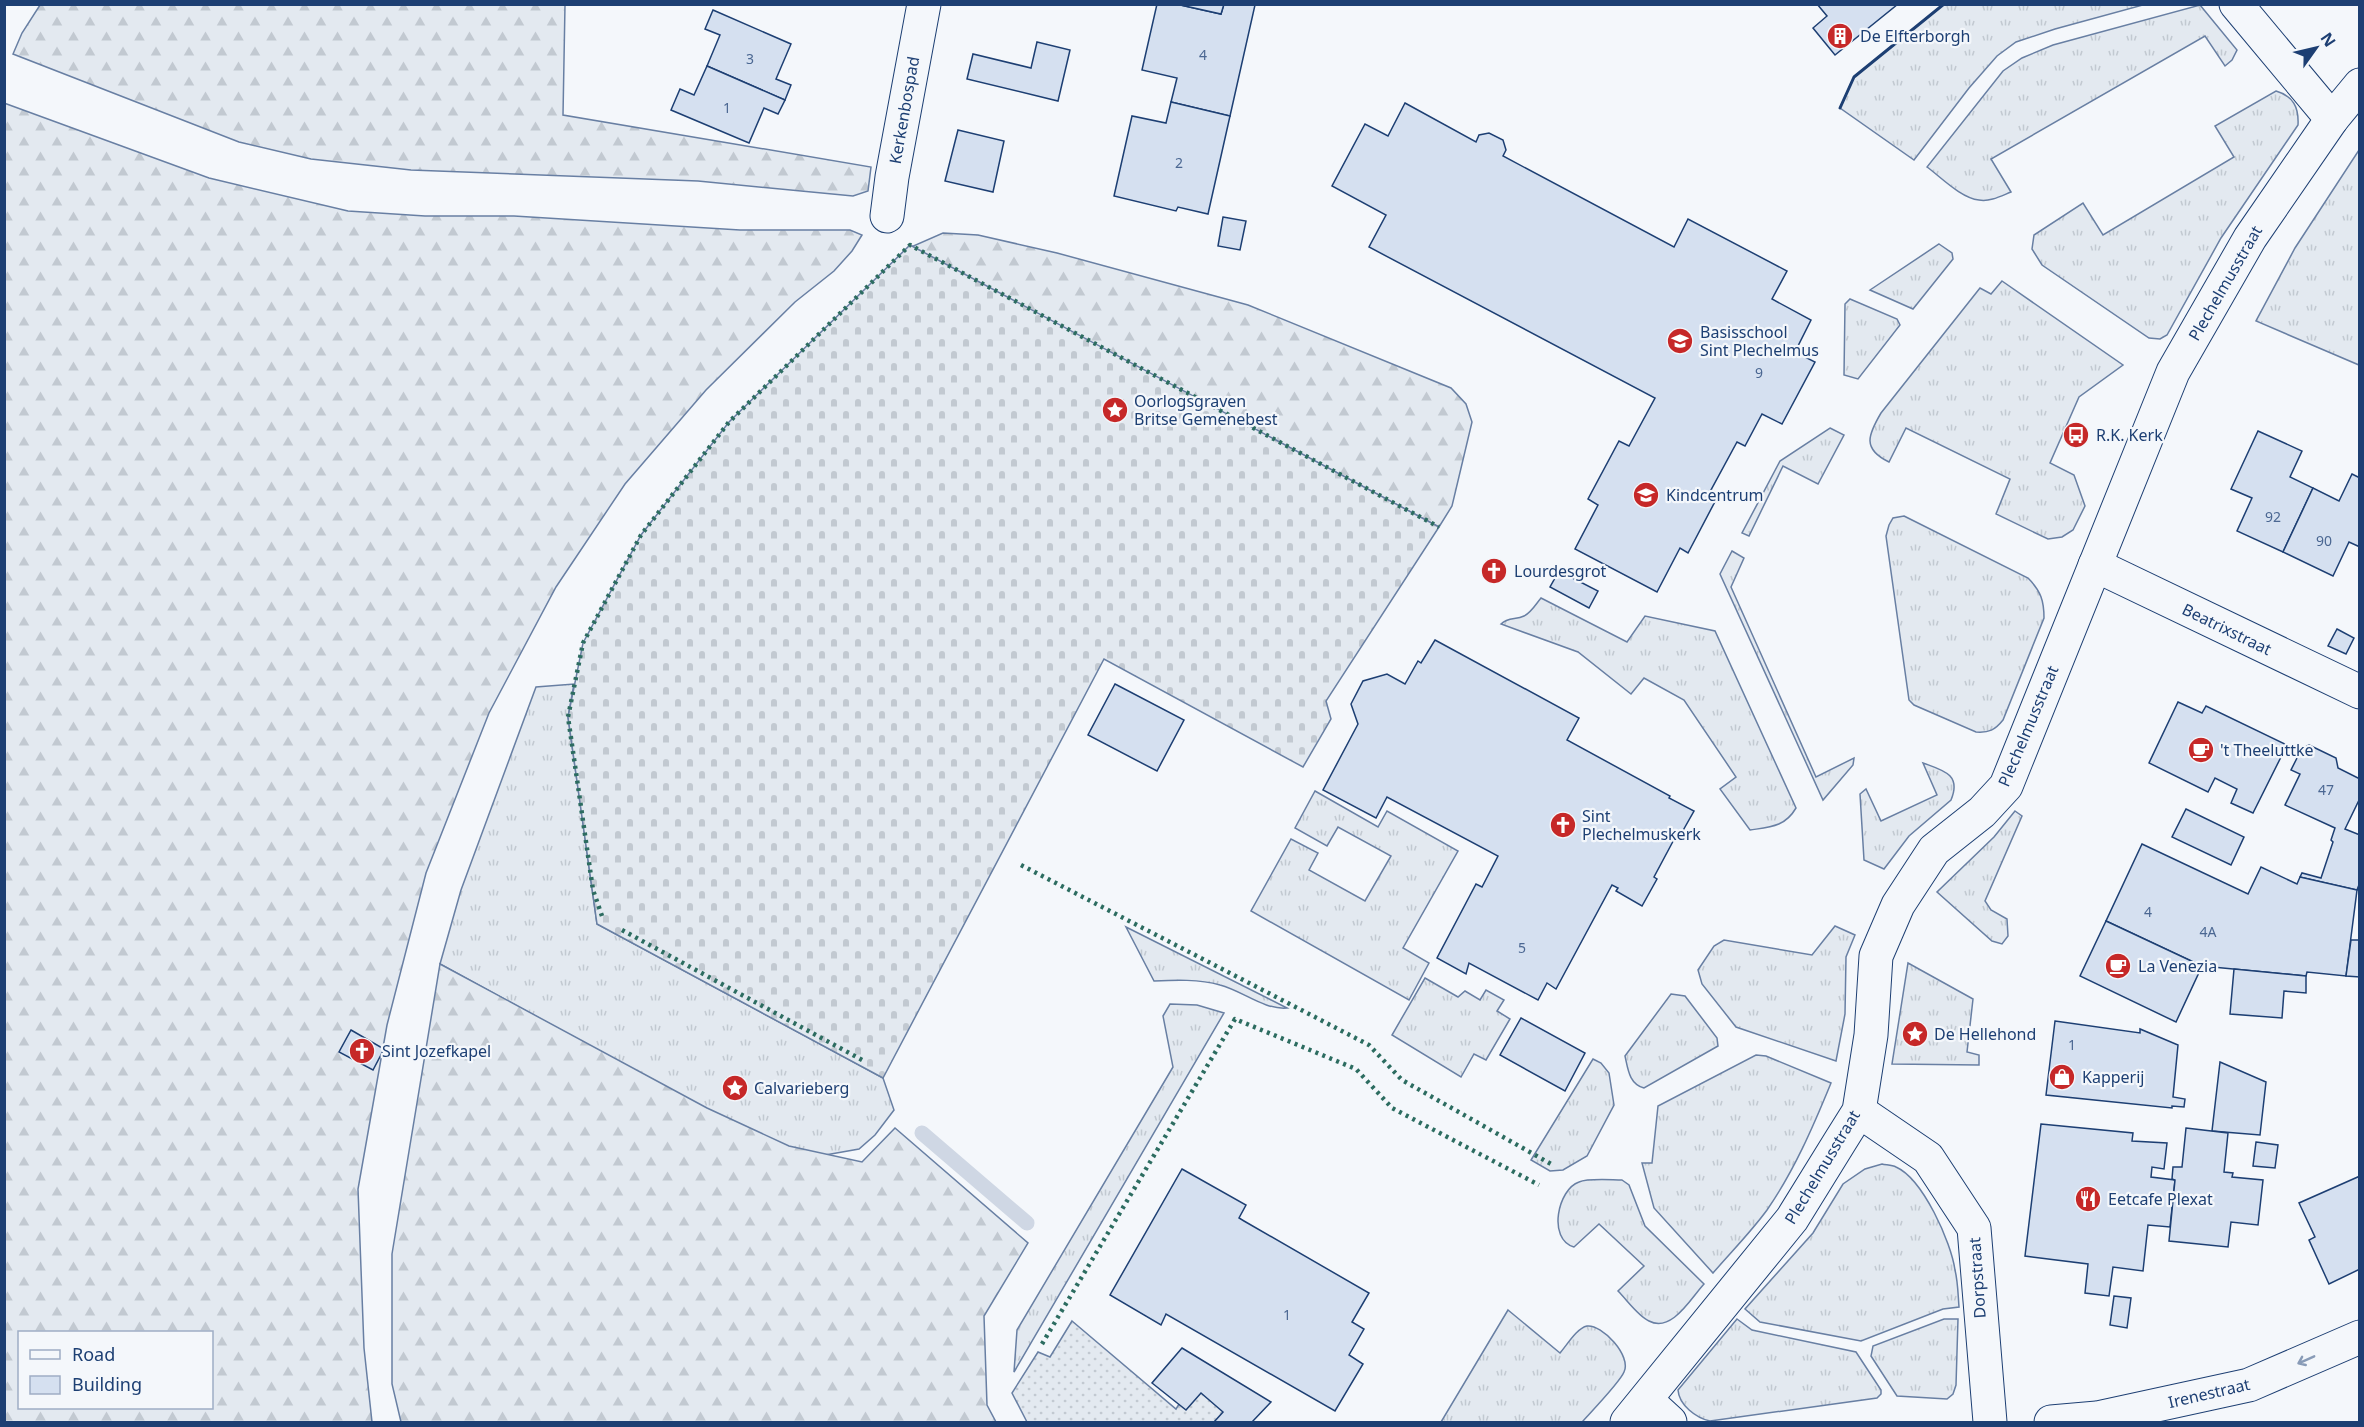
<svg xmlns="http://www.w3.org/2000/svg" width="2364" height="1427" viewBox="0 0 2364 1427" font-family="'Noto Sans',sans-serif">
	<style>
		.grass { fill: url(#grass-tufts); stroke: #687fa3; stroke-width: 1.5 }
		.forest { fill: url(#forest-firs); stroke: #687fa3; stroke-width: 1.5; fill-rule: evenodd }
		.cemetery { fill: url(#cemetery-stones); stroke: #687fa3; stroke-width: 1.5 }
		.garden { fill: url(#garden-dots); stroke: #687fa3; stroke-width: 1.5 }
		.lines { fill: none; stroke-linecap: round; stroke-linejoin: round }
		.stream { stroke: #cfd7e4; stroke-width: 15 }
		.building { fill: #d5e0f0; stroke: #1d3f73; stroke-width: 1.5 }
		.street-casing { stroke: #1d3f73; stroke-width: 35 }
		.secondary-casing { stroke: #1d3f73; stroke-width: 35 }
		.street { stroke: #f4f7fb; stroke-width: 33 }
		.secondary { stroke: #f4f7fb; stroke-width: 33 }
		.hedge { stroke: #2c6c60; stroke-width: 4.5; stroke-dasharray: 3 4.5; stroke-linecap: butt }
		.wall { stroke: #1d3f73; stroke-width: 3 }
		.oneway { stroke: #889bb7 }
		.labels { text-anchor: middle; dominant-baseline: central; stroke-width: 4.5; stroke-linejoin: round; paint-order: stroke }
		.number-label { font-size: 14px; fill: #4b6792 }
		.poi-label { font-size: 16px; fill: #1d3f73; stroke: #f4f7fb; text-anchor: start }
		.street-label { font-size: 16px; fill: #1d3f73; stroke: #f4f7fb }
	</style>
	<defs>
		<pattern id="grass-tufts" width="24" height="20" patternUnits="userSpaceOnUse" patternTransform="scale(1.5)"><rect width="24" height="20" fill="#e3e9f0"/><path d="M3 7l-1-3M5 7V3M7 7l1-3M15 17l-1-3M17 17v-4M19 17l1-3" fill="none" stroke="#c2c9d1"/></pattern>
		<pattern id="forest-firs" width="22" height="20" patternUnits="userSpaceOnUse" patternTransform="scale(1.5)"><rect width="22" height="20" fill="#e3e9f0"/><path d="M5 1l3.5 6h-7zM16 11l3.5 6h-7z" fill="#c2c9d1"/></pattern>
		<pattern id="cemetery-stones" width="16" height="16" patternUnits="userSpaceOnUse" patternTransform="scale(1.5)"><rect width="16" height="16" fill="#e3e9f0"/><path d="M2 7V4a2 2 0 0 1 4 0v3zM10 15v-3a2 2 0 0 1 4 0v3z" fill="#c2c9d1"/></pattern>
		<pattern id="garden-dots" width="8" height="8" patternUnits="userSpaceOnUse" patternTransform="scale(1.5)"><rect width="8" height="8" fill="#e3e9f0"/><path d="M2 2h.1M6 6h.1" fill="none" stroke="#c2c9d1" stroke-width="1.8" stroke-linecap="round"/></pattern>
	</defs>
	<rect width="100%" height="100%" fill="#f4f7fb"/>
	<g class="grass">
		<polygon points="1944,4 2143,4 2143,5 2055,29 2016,42 1997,56 1969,88 1914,160 1840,108 1854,77"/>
		<path d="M2200 5 2237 50 2232 60 2225 66 2205 36 1991 159 2011 192C2001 196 1990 202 1979 200 1961 198 1942 178 1927 167L2003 71 2022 58 2053 45Z"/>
		<path d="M2276 91C2293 96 2299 107 2298 125L2221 238 2167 335 2160 339 2149 338 2042 265 2032 249 2034 235 2083 203 2103 235 2234 157 2215 126Z"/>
		<polygon points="2359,150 2359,365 2256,321 2295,248"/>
		<polygon points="1939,244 1952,253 1953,259 1913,309 1870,290"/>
		<path d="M2002 281 2123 365 2079 397 2050 463 2074 475 2085 506 2073 530 2062 537 2048 539 1996 514 2010 479 1906 428 1889 462C1862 449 1868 435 1881 413L1980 288 1991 294Z"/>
		<polygon points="1850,299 1897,319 1900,325 1858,379 1844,375 1845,304"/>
		<polygon points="1830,428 1844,435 1818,484 1783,466 1749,536 1742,533 1780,461"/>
		<path d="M1904 516 2028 578C2041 591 2044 601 2044 618L2003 720C1995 730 1989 733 1976 732L1914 705 1909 700 1886 536 1889 525 1893 518Z"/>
		<polygon points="1732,551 1744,558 1731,587 1816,777 1854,758 1853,765 1823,800 1720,574"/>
		<path d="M1541 598 1627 642 1645 616 1715 631 1796 808C1785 827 1770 827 1750 830L1720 789 1736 777 1684 700 1644 678 1631 694 1578 652 1501 624C1508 617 1516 620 1524 616 1531 613 1536 604 1541 598Z"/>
		<polygon points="574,684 568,717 597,924 883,1078 894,1110 875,1135 859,1149 814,1157 733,1124 440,964 461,890 536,687"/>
		<path d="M1923 763C1942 770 1962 774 1951 800L1909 836 1884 869 1864 860 1860 794 1866 789 1881 821 1937 795Z"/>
		<polygon points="1315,791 1378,827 1387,811 1458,851 1403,948 1429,963 1409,1000 1251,911 1291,839 1318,853 1309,870 1365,901 1391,856 1338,827 1327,846 1295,828"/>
		<polygon points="2015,811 2022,816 1985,901 1991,910 2007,919 2008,936 2002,944 1992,941 1937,892 1994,837"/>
		<polygon points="1835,926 1855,935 1846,957 1845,1014 1836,1061 1736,1027 1702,984 1698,970 1714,946 1724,940 1812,955"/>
		<path d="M1126 927 1287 1008C1264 1010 1243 991 1220 985 1199 979 1175 980 1154 981Z"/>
		<polygon points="1908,963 1973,999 1967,1052 1979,1055 1979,1065 1892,1064"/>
		<polygon points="1425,978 1458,997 1465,991 1480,1000 1486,990 1504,1000 1497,1011 1510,1019 1486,1060 1474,1054 1461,1077 1392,1035"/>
		<path d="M1671 994 1685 996 1717 1038 1718 1046 1644 1088C1629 1084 1628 1069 1625 1056Z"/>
		<polygon points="1170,1004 1197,1005 1224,1013 1014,1372 1017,1330 1173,1067 1163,1016"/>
		<path d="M1756 1055 1766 1056 1831 1083C1813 1127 1794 1171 1767 1210 1751 1232 1731 1252 1713 1273L1654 1208 1642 1163H1652L1658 1106Z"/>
		<polygon points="1593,1059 1601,1063 1609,1073 1614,1105 1587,1156 1563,1170 1550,1171 1531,1160"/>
		<path d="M1882 1164C1886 1165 1892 1165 1896 1167 1923 1179 1951 1242 1955 1270 1958 1282 1958 1295 1959 1307L1943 1309 1861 1341 1760 1322 1745 1309 1813 1233 1843 1184 1865 1169Z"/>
		<path d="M1622 1180 1629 1185 1645 1226 1704 1284C1691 1298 1672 1333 1649 1321 1638 1316 1627 1300 1618 1291L1644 1266 1599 1224 1574 1247C1547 1239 1558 1189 1579 1182 1588 1178 1611 1180 1622 1180Z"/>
		<path d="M1508 1310 1560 1353C1567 1345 1577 1328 1587 1326 1602 1324 1632 1356 1624 1372 1620 1382 1591 1412 1582 1422H1441Z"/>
		<path d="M1737 1319 1752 1330 1856 1352 1881 1390V1394L1877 1398 1710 1421C1696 1418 1679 1405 1678 1390Z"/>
		<polygon points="1944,1319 1958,1319 1956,1385 1953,1394 1947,1399 1897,1396 1871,1356 1873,1346"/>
	</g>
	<g class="forest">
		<polygon points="40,5 565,5 563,115 871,167 868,191 853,196 698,181 411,170 311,159 239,142 13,54 22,33"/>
		<path d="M4 103 209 178 348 211 425 216H514L740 230H850L862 235 852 251 834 271 795 302 706 390 625 484 556 587 489 713 426 873 387 1025 358 1189 364 1348 372 1422H5ZM20 1332H212V1408H20Z"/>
		<polygon points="943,233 978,235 1057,253 1248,305 1451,388 1466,404 1472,422 1452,506 1439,527 911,247"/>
		<polygon points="440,964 707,1108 789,1146 862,1162 895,1128 1028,1243 984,1316 987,1405 996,1422 401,1422 392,1384 392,1254"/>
	</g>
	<polygon class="cemetery" points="910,245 1439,527 1326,701 1331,719 1303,767 1104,659 883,1078 597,924 568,717 583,643 641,535 729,422"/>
	<polygon class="garden" points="1072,1321 1176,1409 1191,1385 1254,1422 1027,1422 1012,1393 1038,1352 1050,1357"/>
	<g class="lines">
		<polyline class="stream" points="922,1133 1027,1223"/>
	</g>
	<g class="building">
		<polygon points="1157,4 1176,4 1221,14 1224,4 1255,5 1230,116 1171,102 1177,78 1142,70"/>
		<polygon points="1176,4 1224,4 1221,14"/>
		<polygon points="1817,4 1898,4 1835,55 1813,28 1827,16"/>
		<polygon points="713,10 791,44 776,79 791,85 785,100 707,66 720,35 705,29"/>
		<polygon points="1037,42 1070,50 1058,101 967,79 973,54 1031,68"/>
		<polygon points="707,66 785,100 778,114 764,108 749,143 671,110 680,89 694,95"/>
		<polygon points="1171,102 1230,116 1208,214 1178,207 1176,211 1114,196 1132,116 1166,123"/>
		<polygon points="1405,103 1476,142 1479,135 1489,133 1503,140 1506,150 1503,156 1674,247 1688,219 1787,271 1772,299 1811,320 1795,352 1815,362 1782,424 1762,414 1745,446 1737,442 1711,490 1719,494 1688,553 1680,548 1657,592 1575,549 1598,505 1588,499 1619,441 1629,446 1655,398 1369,247 1386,215 1332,186 1365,124 1388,136"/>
		<polygon points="958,130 1004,141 993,192 945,181"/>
		<polygon points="1223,217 1246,221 1240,250 1218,246"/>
		<polygon points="2258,431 2302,451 2290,477 2313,488 2283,552 2237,531 2252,498 2231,489"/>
		<polygon points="2352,474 2360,478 2360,547 2349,542 2333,576 2283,552 2313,488 2339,501"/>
		<polygon points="1559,571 1598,591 1589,608 1550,587"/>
		<polygon points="2337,629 2354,638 2346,654 2328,646"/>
		<polygon points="1435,640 1579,718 1567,740 1670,796 1669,798 1694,811 1681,834 1678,832 1654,877 1657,879 1642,906 1616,891 1618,888 1612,885 1556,989 1547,983 1538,1000 1469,963 1466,974 1437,958 1476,884 1482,887 1498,856 1387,797 1376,818 1323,790 1358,724 1351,704 1363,681 1387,674 1405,684 1418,661 1421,663"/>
		<polygon points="1115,684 1184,720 1157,771 1088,735"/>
		<polygon points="2178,702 2202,713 2206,706 2287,745 2253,813 2231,803 2237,789 2215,778 2208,792 2149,763"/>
		<polygon points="2309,745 2336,758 2338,768 2360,779 2360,798 2345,829 2360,835 2360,882 2357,890 2300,877 2302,873 2321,878 2333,842 2331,840 2335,828 2285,805 2300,774 2291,770 2302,748"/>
		<polygon points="2186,809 2244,837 2231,865 2172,837"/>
		<polygon points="2142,844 2248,894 2261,867 2297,884 2300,877 2357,890 2346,976 2307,972 2306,976 2202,966 2106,921"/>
		<polygon points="2106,921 2202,966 2176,1022 2080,976"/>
		<polygon points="2351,940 2360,940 2360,977 2346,976"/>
		<polygon points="2234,969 2306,976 2306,993 2284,991 2282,1018 2230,1014"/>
		<polygon points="1521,1018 1585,1053 1565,1091 1500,1055"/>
		<polygon points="2055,1021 2140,1033 2140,1029 2178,1045 2173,1097 2185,1099 2184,1107 2172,1106 2172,1108 2046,1095"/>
		<polygon points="351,1030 384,1049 373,1070 339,1052"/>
		<polygon points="2220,1062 2266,1082 2260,1135 2212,1131"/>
		<polygon points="2041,1124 2133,1133 2132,1141 2167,1143 2164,1169 2152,1167 2151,1177 2175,1180 2170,1227 2148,1225 2143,1271 2113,1267 2109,1296 2085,1293 2088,1264 2025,1256"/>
		<polygon points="2186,1128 2228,1133 2224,1172 2233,1173 2232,1177 2263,1180 2258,1225 2231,1222 2228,1247 2169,1241 2175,1180 2172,1179 2173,1167 2182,1167"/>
		<polygon points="2256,1142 2278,1145 2275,1168 2253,1166"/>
		<polygon points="1182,1169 1246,1205 1239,1218 1244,1221 1369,1293 1352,1322 1364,1329 1349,1355 1363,1364 1335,1411 1166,1314 1161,1325 1110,1295"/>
		<polygon points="2360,1176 2360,1269 2329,1284 2309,1240 2315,1237 2299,1203"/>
		<polygon points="2114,1296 2131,1298 2127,1328 2110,1325"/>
		<polygon points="1182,1348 1271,1402 1252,1422 1214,1422 1223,1412 1201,1393 1186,1410 1152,1383"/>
	</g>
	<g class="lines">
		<g class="street-casing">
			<g id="street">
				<polyline points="2236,4 2332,119"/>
				<polyline points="887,216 892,177 924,4"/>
				<polyline points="2095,565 2360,692"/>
				<polyline points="1646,1400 1670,1422"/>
				<polyline points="2051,1422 2097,1418 2249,1385 2360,1337"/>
			</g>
		</g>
		<g class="secondary-casing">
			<g id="secondary">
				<polyline points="1859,1111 1928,1158 1974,1228 1990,1422"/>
				<polyline points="1627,1422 1792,1219 1839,1143 1859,1111 1871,1035 1876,956 1898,905 1934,850 1982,812 2006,786 2173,372 2250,238 2332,119 2360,85"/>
			</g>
		</g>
		<use href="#street" class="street"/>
		<use href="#secondary" class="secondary"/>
		<g class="hedge">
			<polyline points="1021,865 1369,1045 1402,1080 1551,1164"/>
			<polyline points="602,916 593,890 568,717 583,643 641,535 729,422 910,245 1439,527"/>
			<polyline points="622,930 864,1061"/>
			<polyline points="1042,1344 1235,1019 1356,1069 1392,1108 1539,1185"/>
		</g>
		<polyline class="wall" points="1840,108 1854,77 1944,4"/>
	</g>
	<defs><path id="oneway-shaft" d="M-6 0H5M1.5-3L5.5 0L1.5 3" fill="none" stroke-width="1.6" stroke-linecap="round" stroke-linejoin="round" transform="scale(1.5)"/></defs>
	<use class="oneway" href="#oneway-shaft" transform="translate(2306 1360) rotate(156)"/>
	<defs>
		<g id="building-disc" transform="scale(1.35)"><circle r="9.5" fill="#c62828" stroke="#f4f7fb"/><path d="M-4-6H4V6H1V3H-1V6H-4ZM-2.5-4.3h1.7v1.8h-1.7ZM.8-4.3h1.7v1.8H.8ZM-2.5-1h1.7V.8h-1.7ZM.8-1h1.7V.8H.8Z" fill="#fff"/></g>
		<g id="school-disc" transform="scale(1.35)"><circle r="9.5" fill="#c62828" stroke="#f4f7fb"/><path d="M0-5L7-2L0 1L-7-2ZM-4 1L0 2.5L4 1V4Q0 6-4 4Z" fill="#fff"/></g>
		<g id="sight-disc" transform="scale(1.35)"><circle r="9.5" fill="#c62828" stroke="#f4f7fb"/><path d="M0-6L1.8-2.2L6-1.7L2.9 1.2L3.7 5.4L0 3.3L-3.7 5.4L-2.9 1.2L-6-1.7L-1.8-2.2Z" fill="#fff"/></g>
		<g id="bus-disc" transform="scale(1.35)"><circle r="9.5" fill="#c62828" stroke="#f4f7fb"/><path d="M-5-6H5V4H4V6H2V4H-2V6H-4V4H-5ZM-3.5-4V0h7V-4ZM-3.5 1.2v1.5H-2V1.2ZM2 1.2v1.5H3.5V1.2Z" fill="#fff"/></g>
		<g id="church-disc" transform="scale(1.35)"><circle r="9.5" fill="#c62828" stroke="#f4f7fb"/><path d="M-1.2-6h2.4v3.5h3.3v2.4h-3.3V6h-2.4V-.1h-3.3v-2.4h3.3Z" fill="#fff"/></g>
		<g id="cafe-disc" transform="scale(1.35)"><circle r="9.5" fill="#c62828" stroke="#f4f7fb"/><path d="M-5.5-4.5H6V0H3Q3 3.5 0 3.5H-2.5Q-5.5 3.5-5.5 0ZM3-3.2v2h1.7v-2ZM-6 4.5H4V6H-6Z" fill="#fff"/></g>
		<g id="shop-disc" transform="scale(1.35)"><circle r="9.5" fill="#c62828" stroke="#f4f7fb"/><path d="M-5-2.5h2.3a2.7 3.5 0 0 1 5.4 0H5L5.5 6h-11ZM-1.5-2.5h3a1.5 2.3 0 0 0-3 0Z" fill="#fff"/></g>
		<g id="restaurant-disc" transform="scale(1.35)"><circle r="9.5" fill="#c62828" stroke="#f4f7fb"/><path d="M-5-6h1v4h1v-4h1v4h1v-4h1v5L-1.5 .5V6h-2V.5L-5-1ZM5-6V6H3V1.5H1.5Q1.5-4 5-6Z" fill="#fff"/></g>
	</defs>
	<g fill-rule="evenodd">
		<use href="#building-disc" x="1840" y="36"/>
		<use href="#school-disc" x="1680" y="341"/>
		<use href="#sight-disc" x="1115" y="410"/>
		<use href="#bus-disc" x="2076" y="435"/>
		<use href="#school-disc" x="1646" y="495"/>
		<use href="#church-disc" x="1494" y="571"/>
		<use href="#cafe-disc" x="2201" y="750"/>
		<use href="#church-disc" x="1563" y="825"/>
		<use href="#cafe-disc" x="2118" y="966"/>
		<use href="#sight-disc" x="1915" y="1034"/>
		<use href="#church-disc" x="362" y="1051"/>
		<use href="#shop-disc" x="2062" y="1077"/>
		<use href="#sight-disc" x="735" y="1088"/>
		<use href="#restaurant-disc" x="2088" y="1199"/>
	</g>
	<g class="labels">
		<g class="number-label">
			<text x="1203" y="54">4</text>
			<text x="750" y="58">3</text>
			<text x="727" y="107">1</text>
			<text x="1179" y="162">2</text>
			<text x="1759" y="372">9</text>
			<text x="2273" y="516">92</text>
			<text x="2324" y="540">90</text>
			<text x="2326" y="789">47</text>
			<text x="2148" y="911">4</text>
			<text x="2208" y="931">4A</text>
			<text x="1522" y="947">5</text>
			<text x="2072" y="1044">1</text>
			<text x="1287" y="1314">1</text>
		</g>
		<g class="poi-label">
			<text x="1860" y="36">De Elfterborgh</text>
			<text x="1700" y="332">Basisschool<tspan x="1700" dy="18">Sint Plechelmus</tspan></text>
			<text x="1134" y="401">Oorlogsgraven<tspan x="1134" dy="18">Britse Gemenebest</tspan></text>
			<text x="2096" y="435">R.K. Kerk</text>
			<text x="1666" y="495">Kindcentrum</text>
			<text x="1514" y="571">Lourdesgrot</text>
			<text x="2220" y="750">'t Theeluttke</text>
			<text x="1582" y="816">Sint<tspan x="1582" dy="18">Plechelmuskerk</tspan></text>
			<text x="2138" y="966">La Venezia</text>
			<text x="1934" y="1034">De Hellehond</text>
			<text x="382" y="1051">Sint Jozefkapel</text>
			<text x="2082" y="1077">Kapperij</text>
			<text x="754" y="1088">Calvarieberg</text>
			<text x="2108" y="1199">Eetcafe Plexat</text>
		</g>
		<g class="street-label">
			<text transform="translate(904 110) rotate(-80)">Kerkenbospad</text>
			<text transform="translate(2225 283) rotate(-60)">Plechelmusstraat</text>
			<text transform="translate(2227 629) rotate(26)">Beatrixstraat</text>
			<text transform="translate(2028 726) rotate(-67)">Plechelmusstraat</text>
			<text transform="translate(1822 1167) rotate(-59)">Plechelmusstraat</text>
			<text transform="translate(1977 1278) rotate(-94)">Dorpstraat</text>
			<text transform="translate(2209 1393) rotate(-13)">Irenestraat</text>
		</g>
	</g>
	<rect width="2364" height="1427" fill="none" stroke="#1d3f73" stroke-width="12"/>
	<rect x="18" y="1331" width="195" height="78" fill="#f4f7fb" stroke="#9eadc5" stroke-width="1.5"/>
	<rect x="30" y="1350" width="30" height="9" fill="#f4f7fb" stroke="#9eadc5" stroke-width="1.5"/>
	<text x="72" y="1361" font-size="18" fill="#1d3f73">Road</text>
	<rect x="30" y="1376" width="30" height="18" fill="#d5e0f0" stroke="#9eadc5" stroke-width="1.5"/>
	<text x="72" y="1391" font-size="18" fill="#1d3f73">Building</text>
	<g transform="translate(2316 48) rotate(56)" stroke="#f4f7fb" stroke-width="4.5" paint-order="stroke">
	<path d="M0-4.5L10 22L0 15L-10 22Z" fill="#1d3f73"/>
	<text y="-9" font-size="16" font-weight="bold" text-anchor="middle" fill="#1d3f73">N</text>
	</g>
</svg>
